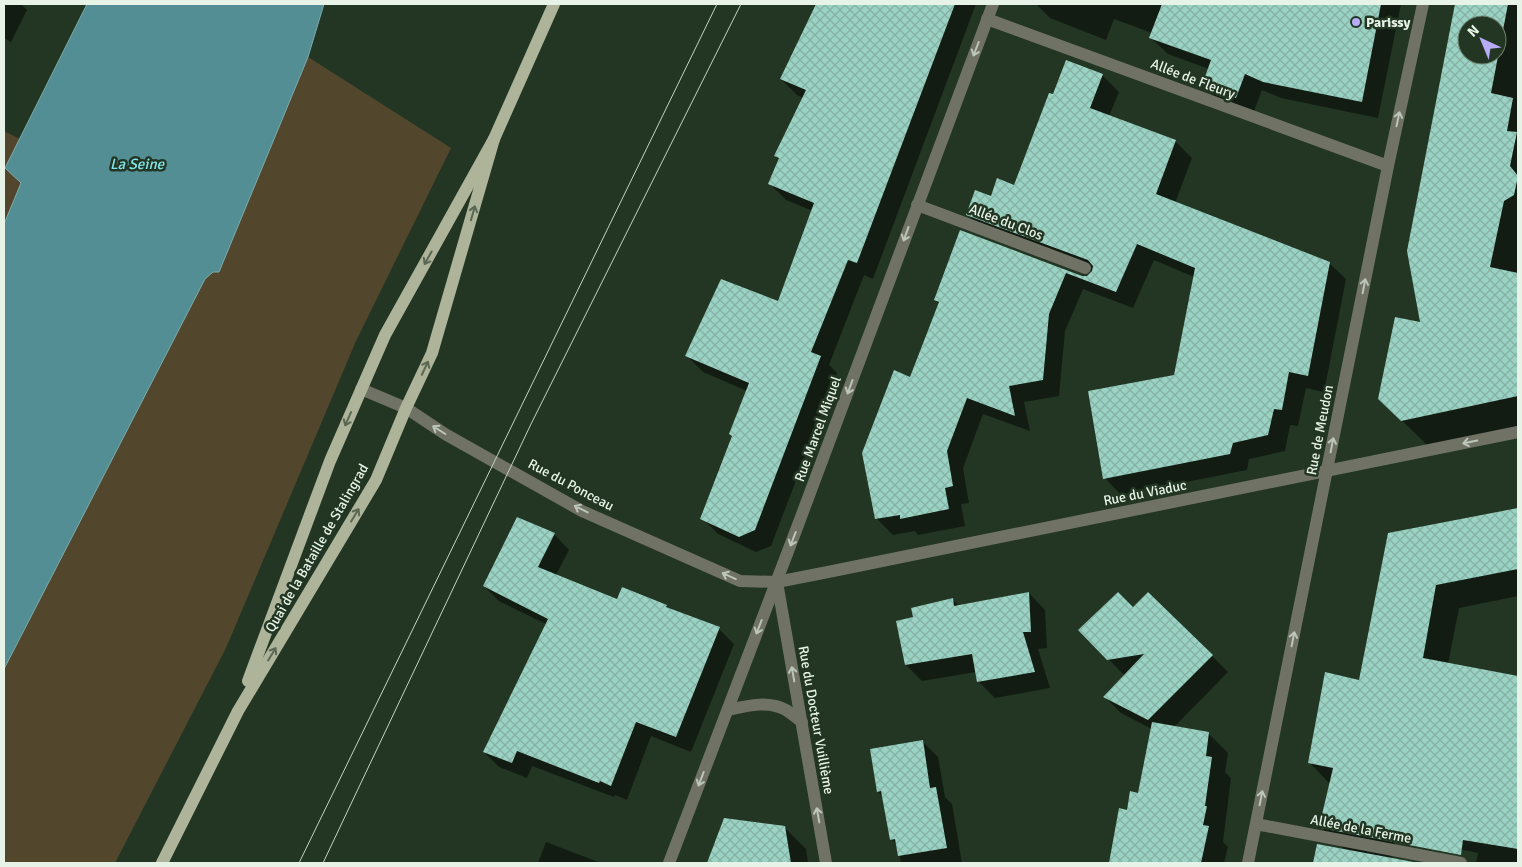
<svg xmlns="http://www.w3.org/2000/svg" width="1522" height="867" viewBox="0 0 1522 867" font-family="Signika,sans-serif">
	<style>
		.green { fill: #52472c }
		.water { fill: #528e94; stroke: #7facad }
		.shadow { fill: #0007; fill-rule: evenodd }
		.building { fill: url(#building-cross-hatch); fill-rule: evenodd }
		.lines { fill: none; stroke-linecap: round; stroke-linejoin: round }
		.minor { stroke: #707266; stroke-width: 12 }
		.major { stroke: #aeb49a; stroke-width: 12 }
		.tram { stroke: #c5d2c5; stroke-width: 1 }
		.oneway { stroke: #bdc6ba }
		.oneway2 { stroke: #5a6853 }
		.poi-dot { fill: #b6acf8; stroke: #223623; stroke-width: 2 }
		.labels { text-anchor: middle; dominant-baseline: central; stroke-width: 5; stroke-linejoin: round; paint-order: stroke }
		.poi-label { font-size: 14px; font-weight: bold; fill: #e7f3e7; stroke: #223623; text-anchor: start }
		.street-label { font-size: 14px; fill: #e7f3e7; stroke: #223623 }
		.water-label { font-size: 15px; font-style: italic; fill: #82e5ee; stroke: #223623 }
	</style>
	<defs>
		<pattern id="building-cross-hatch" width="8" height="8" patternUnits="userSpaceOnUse" patternTransform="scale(1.25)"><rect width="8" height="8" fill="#9ad3c3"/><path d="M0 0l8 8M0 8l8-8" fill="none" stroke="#85b0a4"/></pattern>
	</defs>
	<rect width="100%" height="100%" fill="#223623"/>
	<g class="green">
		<polygon points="308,57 451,148 356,341 226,648 115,863 4,863 4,669 205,279 213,272 219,272"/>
		<polygon points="4,131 20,139 5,168 21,183 4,224"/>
	</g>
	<polygon class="water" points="87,4 324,4 308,57 219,272 213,272 205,279 4,669 4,224 21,183 5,168"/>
	<g class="shadow">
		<polygon points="4,4 21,4 27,10 11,42 4,38"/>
		<polygon points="818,4 976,4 873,279 864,275 829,365 837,373 771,546 756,552 718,534 702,518 733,436 747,391 703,372 687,356 778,303 813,211 786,200 770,184 779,160 775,156 803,98 797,95 781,79"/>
		<polygon points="1036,4 1401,4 1378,118 1281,98 1262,90 1253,114 1220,102 1203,85 1209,69 1168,54 1151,38 1152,33 1114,19 1106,40 1050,18"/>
		<path d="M1457 4H1518V427L1427 445 1380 399 1421 324 1408 250ZM1467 25H1497V55H1467Z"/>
		<polygon points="1102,75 1119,92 1109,116 1175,141 1192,158 1175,203 1329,263 1346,279 1324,392 1306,388 1298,426 1290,425 1285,451 1249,459 1247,470 1121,495 1105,478 1175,376 1194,277 1154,260 1133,308 1083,289 1065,331 1059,396 1024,402 1030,431 983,414 963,468 969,503 961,504 965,526 918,535 915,531 893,535 877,519 863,454 911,378 939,304 935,300 961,231 1082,277 1087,277 1094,272 984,231 967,214 991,198 1014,186 1053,96"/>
		<polygon points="1518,509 1518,596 1459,608 1448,664 1518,677 1518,863 1476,863 1478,853 1396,836 1391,859 1365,854 1374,863 1315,863 1318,845 1345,850 1322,828 1321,823 1330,784 1309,762 1360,681 1389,534"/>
		<polygon points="554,534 569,550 556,575 618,600 666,606 670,610 719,629 734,644 691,752 651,736 627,800 615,795 614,797 532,766 527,778 499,767 484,752 546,624 499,601 484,586"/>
		<polygon points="1029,593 1045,610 1047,648 1038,649 1050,688 995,698 978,681 976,672 922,681 906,665 914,618 952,599 959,606"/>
		<polygon points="1133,609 1212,656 1228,672 1174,727 1209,734 1228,753 1225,772 1231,778 1223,842 1228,847 1224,863 1110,863 1120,810 1128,811 1139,795 1152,729 1121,713 1105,697 1125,676 1080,630"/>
		<polygon points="922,741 938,757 945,797 952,804 962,863 901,863 898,845 891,839 883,797 878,792"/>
		<polygon points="724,820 784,827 806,849 808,863 708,863"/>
		<polygon points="546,842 601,863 538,863"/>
	</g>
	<g class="building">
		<polygon points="816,4 955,4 857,263 848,260 811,352 821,356 755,530 739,537 700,519 732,436 729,434 749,383 685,356 721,279 778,301 814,203 768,184 779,158 774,156 806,90 780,79"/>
		<polygon points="1162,4 1381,4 1362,102 1263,82 1245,74 1236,98 1202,85 1211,60 1149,38"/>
		<path d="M1455 4H1508L1491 93 1513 98 1507 131 1517 132 1510 166 1518 176 1514 195 1504 201 1490 267 1518 273V396L1401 421 1378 399 1395 317 1420 322 1407 251ZM1467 25H1497V55H1467Z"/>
		<polygon points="1066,60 1103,74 1090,108 1176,140 1156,194 1330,262 1308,376 1289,372 1282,410 1274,409 1268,435 1233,443 1230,454 1103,479 1088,391 1174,375 1195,268 1137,244 1116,292 1066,273 1049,314 1043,380 1009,386 1015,416 967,398 947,451 953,486 945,488 949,509 900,519 900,515 875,519 862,453 894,370 910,377 939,302 934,300 960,230 1082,276 1087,276 1092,271 1093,266 1088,260 966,215 975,190 991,196 997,178 1014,185 1049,93 1053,94"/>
		<polygon points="1518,508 1518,569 1436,585 1423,658 1518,676 1518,849 1463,840 1461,855 1321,828 1322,823 1320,823 1333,768 1308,763 1325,672 1359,680 1388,533"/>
		<polygon points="517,517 555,533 538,567 617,599 622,587 667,605 666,607 720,627 676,737 636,722 611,786 600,781 599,783 517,751 512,763 483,752 548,619 483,586"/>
		<polygon points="1029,592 1031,632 1023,632 1035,672 977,682 972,654 905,665 896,621 913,617 911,608 953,598 954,606"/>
		<polygon points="1118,592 1133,607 1148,592 1213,655 1148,720 1103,697 1144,654 1107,660 1078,630"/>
		<polygon points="1152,722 1209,732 1206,756 1212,757 1205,806 1207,806 1203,825 1209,826 1201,863 1109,863 1119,808 1127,810 1130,791 1138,793"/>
		<polygon points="923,740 930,788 936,787 947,848 898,856 895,839 890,840 881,791 877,792 870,749"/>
		<polygon points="724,818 785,826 791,863 707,863"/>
		<polygon points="1317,844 1419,863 1313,863"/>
	</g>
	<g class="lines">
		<g class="minor">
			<polyline points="987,19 1388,166"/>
			<polyline points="917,205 1085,268"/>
			<polyline points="361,389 406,408 445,434 582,511 740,581 777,582 828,572 1518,432"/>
			<polyline points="777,582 826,863"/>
			<path d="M728 710C746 706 768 700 786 710 791 713 797 718 802 722"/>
			<polyline points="1256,824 1461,863"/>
			<polyline points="669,863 798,525 993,4"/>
			<polyline points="1248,863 1388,166 1423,4"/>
		</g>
		<g class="major">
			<polyline points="248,681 330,461 385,335 494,139 554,4"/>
			<polyline points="162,863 238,711 376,480 406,408 432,353 494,139"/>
		</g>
		<g class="tram">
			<polyline points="299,863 717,4"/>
			<polyline points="323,863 531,424 741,4"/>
		</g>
	</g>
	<defs><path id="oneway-shaft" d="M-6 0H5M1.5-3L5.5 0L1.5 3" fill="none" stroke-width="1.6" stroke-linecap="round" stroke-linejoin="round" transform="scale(1.25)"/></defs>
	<g class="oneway">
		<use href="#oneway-shaft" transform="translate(976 49) rotate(111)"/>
		<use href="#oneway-shaft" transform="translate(1398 119) rotate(-78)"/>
		<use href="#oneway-shaft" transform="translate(906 234) rotate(110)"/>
		<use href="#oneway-shaft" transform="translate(1364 286) rotate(-79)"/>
		<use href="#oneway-shaft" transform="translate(850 387) rotate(110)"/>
		<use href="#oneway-shaft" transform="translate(439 430) rotate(-148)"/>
		<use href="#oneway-shaft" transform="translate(1470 442) rotate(168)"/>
		<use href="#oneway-shaft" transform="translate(1332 445) rotate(-79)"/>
		<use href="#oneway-shaft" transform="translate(581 509) rotate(-153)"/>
		<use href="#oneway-shaft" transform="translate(793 539) rotate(111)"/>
		<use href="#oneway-shaft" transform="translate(729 576) rotate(-156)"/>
		<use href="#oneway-shaft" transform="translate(759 627) rotate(111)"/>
		<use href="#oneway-shaft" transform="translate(1293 639) rotate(-79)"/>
		<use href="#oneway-shaft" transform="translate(793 674) rotate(-100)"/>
		<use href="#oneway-shaft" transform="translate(701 779) rotate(111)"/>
		<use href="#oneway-shaft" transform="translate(1261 798) rotate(-79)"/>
		<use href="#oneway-shaft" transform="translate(818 815) rotate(-100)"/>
	</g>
	<g class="oneway2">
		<use href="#oneway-shaft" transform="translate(473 213) rotate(-74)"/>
		<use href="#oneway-shaft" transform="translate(428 258) rotate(119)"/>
		<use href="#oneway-shaft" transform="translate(425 368) rotate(-65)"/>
		<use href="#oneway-shaft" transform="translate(348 419) rotate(114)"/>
		<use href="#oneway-shaft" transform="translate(355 515) rotate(-59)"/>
		<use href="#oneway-shaft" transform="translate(272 654) rotate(-59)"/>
	</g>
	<circle class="poi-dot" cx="1356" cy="22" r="5"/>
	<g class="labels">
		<g class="poi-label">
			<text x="1366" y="22">Parissy</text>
		</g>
		<g class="street-label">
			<text transform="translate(1193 79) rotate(21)">Allée de Fleury</text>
			<text transform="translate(1006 222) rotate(21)">Allée du Clos</text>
			<text transform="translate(818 429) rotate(-70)">Rue Marcel Miquel</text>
			<text transform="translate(1320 430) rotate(-79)">Rue de Meudon</text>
			<text transform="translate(571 485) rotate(28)">Rue du Ponceau</text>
			<text transform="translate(1145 493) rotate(-11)">Rue du Viaduc</text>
			<text transform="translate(317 548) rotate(-60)">Quai de la Bataille de Stalingrad</text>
			<text transform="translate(816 720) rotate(80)">Rue du Docteur Vuillième</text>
			<text transform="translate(1361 829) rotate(11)">Allée de la Ferme</text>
		</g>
		<g class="water-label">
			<text x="137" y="164">La Seine</text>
		</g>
	</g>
	<rect width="1522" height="867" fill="none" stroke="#e7f3e7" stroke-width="10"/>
	<g transform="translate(1482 40) rotate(316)"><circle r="24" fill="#223623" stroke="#718271"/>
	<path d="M0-4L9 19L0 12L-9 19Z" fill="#b6acf8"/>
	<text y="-8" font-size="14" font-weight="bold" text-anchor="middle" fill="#e7f3e7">N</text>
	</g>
</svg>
